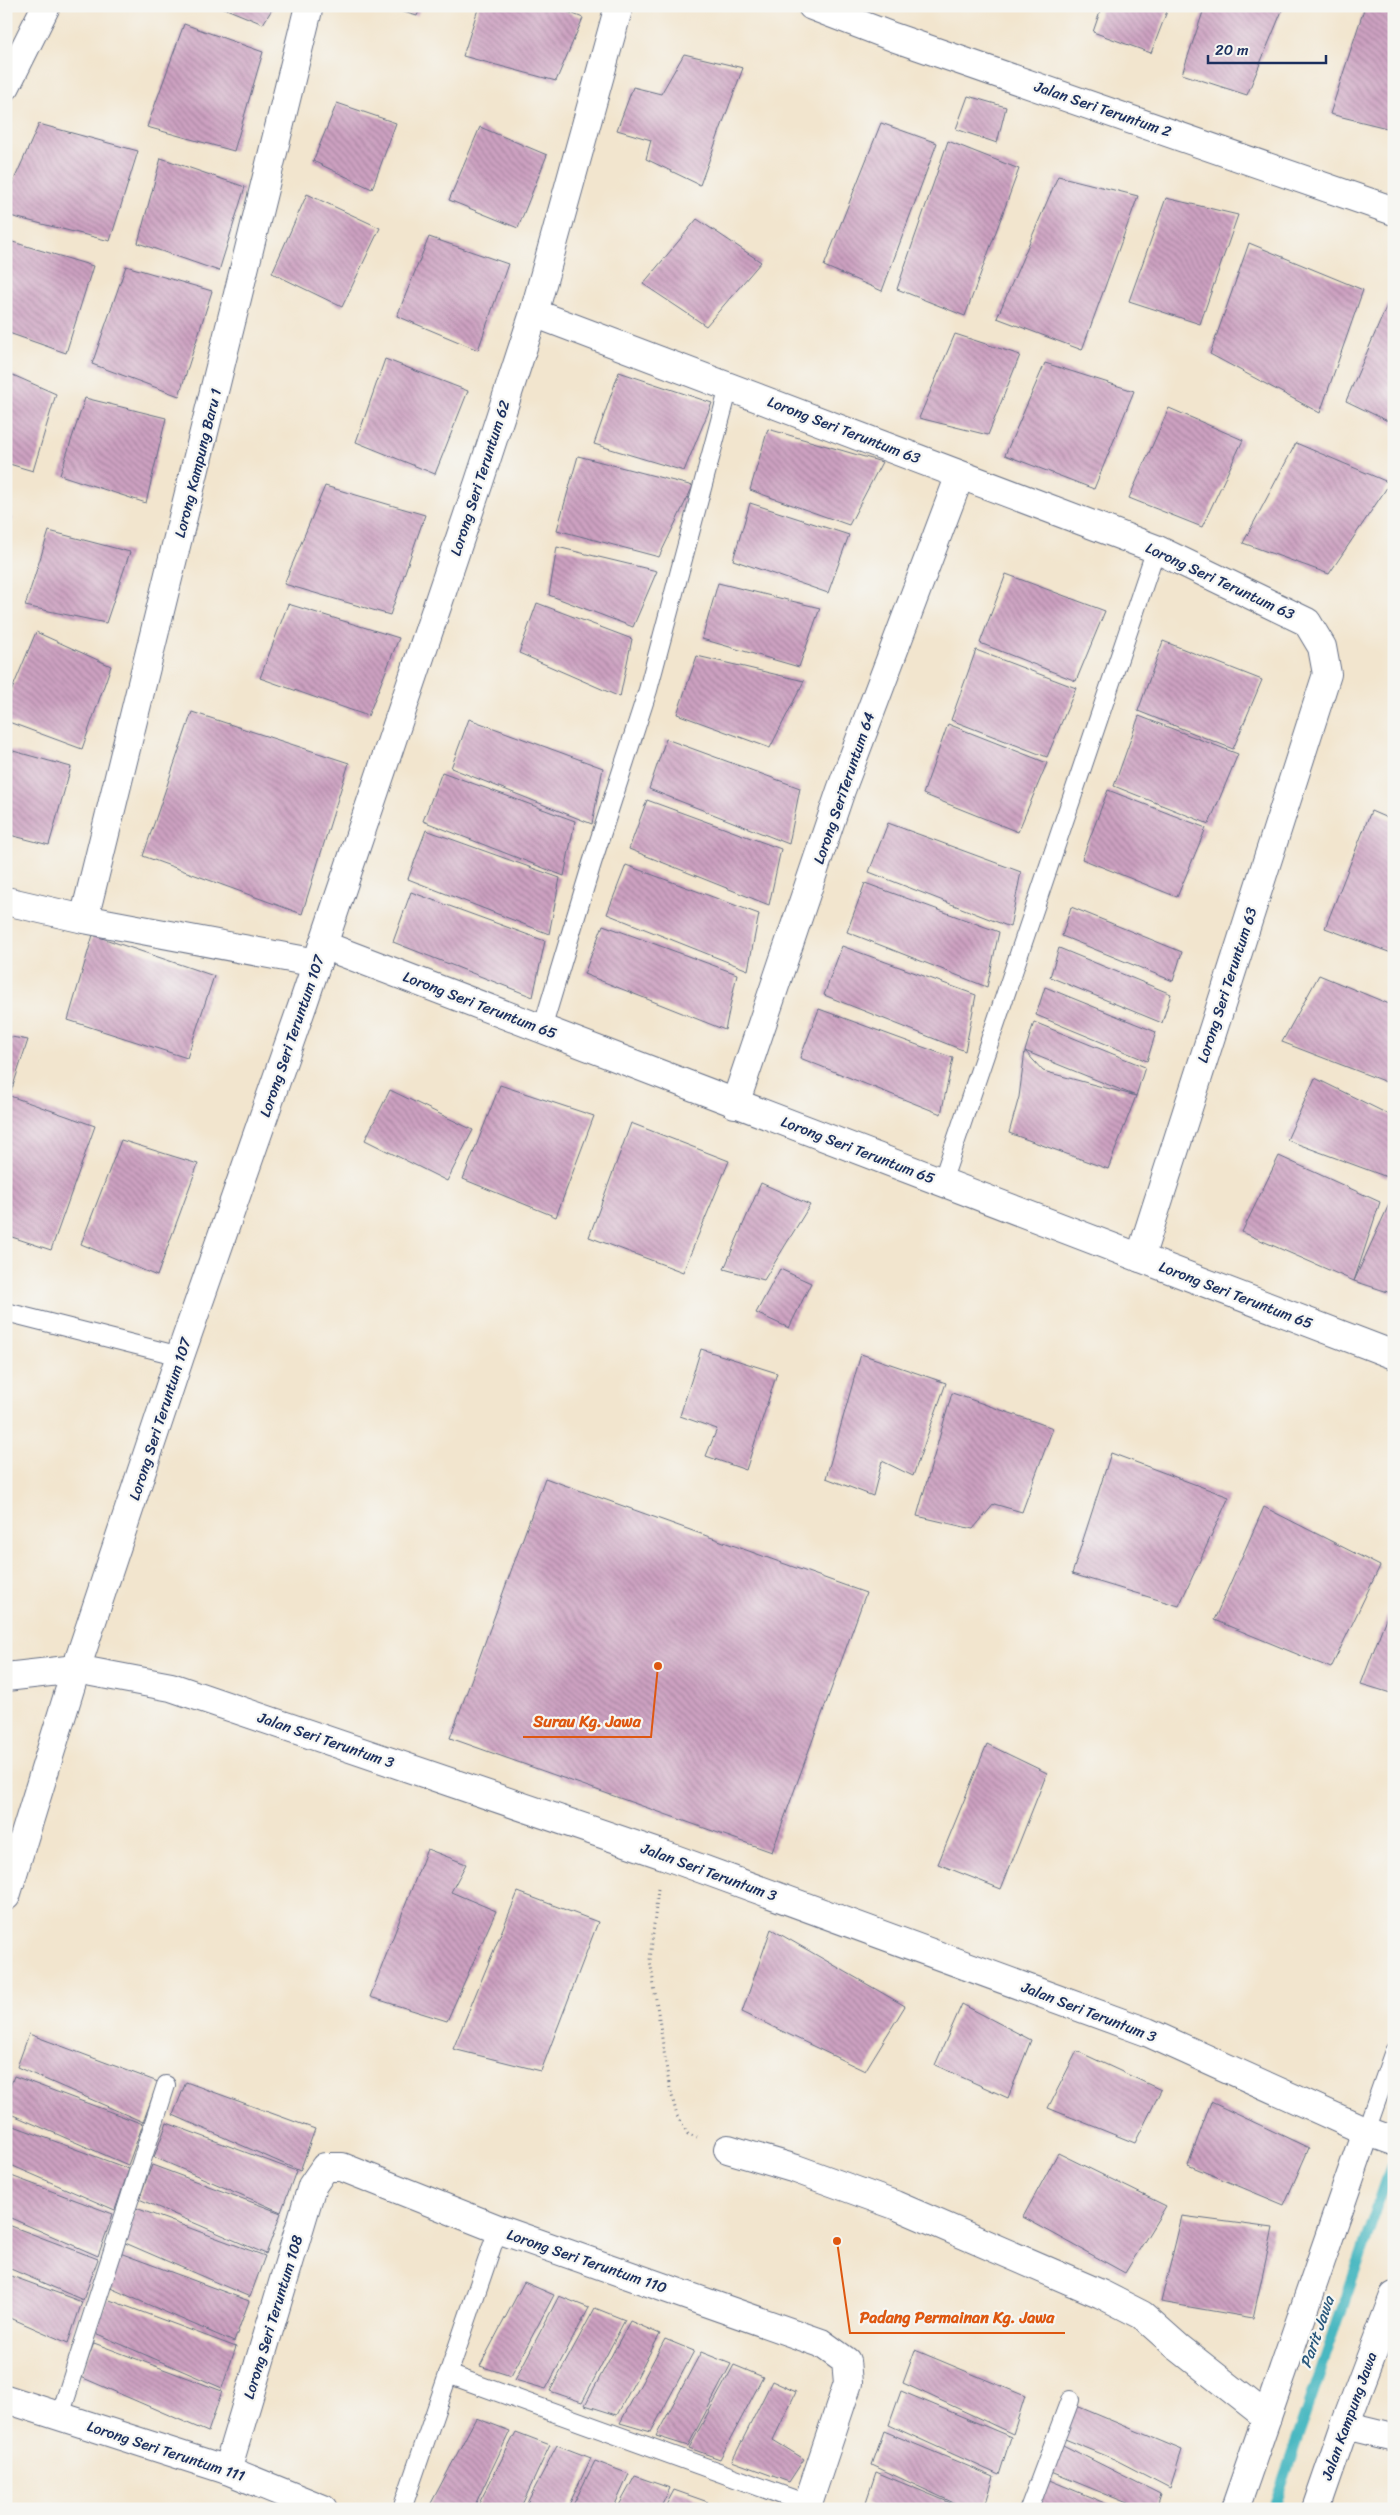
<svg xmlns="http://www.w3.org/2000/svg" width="1400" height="2515" viewBox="0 0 1400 2515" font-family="Sriracha,sans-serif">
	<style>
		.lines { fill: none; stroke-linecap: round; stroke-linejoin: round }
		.stream { stroke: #49b8c1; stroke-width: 11 }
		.building { fill: url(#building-back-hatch) }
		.service-casing { stroke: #666f85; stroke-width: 20 }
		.minor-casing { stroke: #666f85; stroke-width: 30 }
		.path { stroke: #666f85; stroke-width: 3; stroke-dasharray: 1 4; stroke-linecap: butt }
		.service { stroke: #fff; stroke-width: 18 }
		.minor { stroke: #fff; stroke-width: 28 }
		.labels { text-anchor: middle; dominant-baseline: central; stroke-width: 4.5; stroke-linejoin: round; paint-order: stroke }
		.street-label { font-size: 15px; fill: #1b2f5e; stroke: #f6f6f2 }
		.water-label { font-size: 16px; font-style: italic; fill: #29587c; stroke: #f6f6f2 }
		.leader { fill: none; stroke: #de5710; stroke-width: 2 }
		.callout-dot { fill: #de5710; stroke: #f6f6f2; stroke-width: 2 }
		.callout-label { font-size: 16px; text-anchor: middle; font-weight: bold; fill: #de5710; stroke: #f6f6f2; stroke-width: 4.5; stroke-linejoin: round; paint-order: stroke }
	</style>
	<defs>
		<pattern id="building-back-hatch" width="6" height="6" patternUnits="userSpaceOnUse" patternTransform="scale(1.25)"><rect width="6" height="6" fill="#cda1c1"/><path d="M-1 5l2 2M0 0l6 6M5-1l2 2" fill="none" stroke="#a684a0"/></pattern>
	</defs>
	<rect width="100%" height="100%" fill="#f6f6f2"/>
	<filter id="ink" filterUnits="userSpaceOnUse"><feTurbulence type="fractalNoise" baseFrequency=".02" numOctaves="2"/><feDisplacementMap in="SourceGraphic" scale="10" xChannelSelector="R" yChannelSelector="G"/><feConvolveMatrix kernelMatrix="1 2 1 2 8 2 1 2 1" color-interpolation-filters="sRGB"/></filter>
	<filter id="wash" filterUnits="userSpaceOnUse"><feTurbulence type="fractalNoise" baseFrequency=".0096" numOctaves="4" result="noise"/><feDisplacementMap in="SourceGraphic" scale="20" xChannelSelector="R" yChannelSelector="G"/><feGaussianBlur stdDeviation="1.12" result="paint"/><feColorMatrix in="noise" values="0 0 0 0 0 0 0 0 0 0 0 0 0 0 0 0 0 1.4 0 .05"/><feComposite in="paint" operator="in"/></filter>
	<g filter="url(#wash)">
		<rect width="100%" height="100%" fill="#f2e5ce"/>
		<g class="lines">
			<polyline class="stream" points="1273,2509 1391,2167"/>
		</g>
		<g id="blocks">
			<g class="building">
				<polygon points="219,6 274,6 263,24"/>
				<polygon points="383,6 421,6 417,16"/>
				<polygon points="479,6 553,6 583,18 556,81 463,56"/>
				<polygon points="1102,6 1169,6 1151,53 1093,32"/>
				<polygon points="1205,6 1284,6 1247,95 1182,74"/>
				<polygon points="1365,6 1394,6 1394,109 1387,128 1330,114"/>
				<polygon points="184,24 263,52 234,151 147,127"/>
				<polygon points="684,54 743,68 700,185 646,159 651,140 617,130 633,87 661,94"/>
				<polygon points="968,96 1006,107 997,143 956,129"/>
				<polygon points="337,103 396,123 372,189 313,161"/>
				<polygon points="881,123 937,143 882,291 824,266"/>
				<polygon points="39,124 138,151 110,241 6,215 6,198"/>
				<polygon points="480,127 547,155 518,228 449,200"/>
				<polygon points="948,141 1019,169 965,316 897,289"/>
				<polygon points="161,158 245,187 219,271 138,243"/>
				<polygon points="1058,176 1138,196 1082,350 997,318"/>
				<polygon points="307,194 380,228 342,307 272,273"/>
				<polygon points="1166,198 1238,215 1200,324 1129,301"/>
				<polygon points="697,219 761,262 706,326 643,284"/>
				<polygon points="429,237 508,264 478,350 397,316"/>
				<polygon points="6,240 93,266 66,353 6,332"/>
				<polygon points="1249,243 1363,290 1320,413 1210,354"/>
				<polygon points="126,266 212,291 179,396 92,364"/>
				<polygon points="1394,289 1394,424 1346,401"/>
				<polygon points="955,334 1020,355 988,435 919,418"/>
				<polygon points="385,359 468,391 435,474 356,442"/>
				<polygon points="1045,363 1134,391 1094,489 1005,455"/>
				<polygon points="6,372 56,394 33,471 6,463"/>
				<polygon points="619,372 712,403 684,471 594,444"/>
				<polygon points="85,398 166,418 146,503 60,475"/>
				<polygon points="1169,408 1243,440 1202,527 1129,498"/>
				<polygon points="768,429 882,462 849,525 750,490"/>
				<polygon points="1296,443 1390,483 1329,574 1243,543"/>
				<polygon points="578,456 693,486 659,557 557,530"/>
				<polygon points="325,486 425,515 390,615 284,584"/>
				<polygon points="750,503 849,535 828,593 733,560"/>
				<polygon points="6,516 13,518 6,537"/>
				<polygon points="49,531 130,552 106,623 25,606"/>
				<polygon points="557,547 657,571 633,627 549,595"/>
				<polygon points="1006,574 1105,611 1076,681 980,643"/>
				<polygon points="718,583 820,608 799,667 702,639"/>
				<polygon points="537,603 632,639 620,697 519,653"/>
				<polygon points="288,604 399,638 368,716 260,678"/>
				<polygon points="36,632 111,666 82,749 6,721 6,704"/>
				<polygon points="1163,641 1262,680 1233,749 1138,711"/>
				<polygon points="976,650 1076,688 1047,757 951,720"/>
				<polygon points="697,656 804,681 770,748 677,714"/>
				<polygon points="192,712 349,763 302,914 143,856"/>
				<polygon points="1139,716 1238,754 1209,824 1114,786"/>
				<polygon points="469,719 603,768 592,824 451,768"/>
				<polygon points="948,724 1047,763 1018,832 923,794"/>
				<polygon points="666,739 800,788 789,844 649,789"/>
				<polygon points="6,749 71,767 49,845 6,834"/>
				<polygon points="442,772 575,821 564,876 423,821"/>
				<polygon points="1108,790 1206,828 1177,897 1082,859"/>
				<polygon points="647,800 781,849 769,905 629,849"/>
				<polygon points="1371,811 1394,821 1394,954 1325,928"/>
				<polygon points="888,823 1021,872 1010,927 869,872"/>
				<polygon points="426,830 560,878 549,934 408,879"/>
				<polygon points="626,865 759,914 748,970 607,914"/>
				<polygon points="865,883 999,932 987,987 847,932"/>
				<polygon points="411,892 545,941 533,997 393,942"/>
				<polygon points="1071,907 1182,952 1173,981 1062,936"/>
				<polygon points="603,925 737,974 725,1030 584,974"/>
				<polygon points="93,935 214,976 187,1058 68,1020"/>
				<polygon points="842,946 976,995 965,1051 824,995"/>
				<polygon points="1059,948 1171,994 1162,1023 1050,977"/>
				<polygon points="1319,975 1394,1006 1394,1085 1282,1042"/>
				<polygon points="1045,987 1156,1032 1147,1061 1036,1015"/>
				<polygon points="819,1009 953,1058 941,1114 800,1058"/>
				<polygon points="1034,1022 1145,1067 1136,1096 1025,1051 1043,1071 1136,1096 1108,1169 1009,1133 1019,1097 1025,1051"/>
				<polygon points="6,1036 28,1040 8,1101 10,1096 95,1126 51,1250 6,1235"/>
				<polygon points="1315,1078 1394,1117 1394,1165 1387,1177 1287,1140"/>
				<polygon points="500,1085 594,1116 556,1217 463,1179"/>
				<polygon points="390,1090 473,1130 447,1181 365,1140"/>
				<polygon points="631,1123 729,1161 683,1272 589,1237"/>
				<polygon points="121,1140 198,1164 157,1276 81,1244"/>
				<polygon points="1279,1156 1380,1202 1354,1281 1242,1232"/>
				<polygon points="761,1183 810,1205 764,1280 724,1269"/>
				<polygon points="1391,1200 1394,1201 1394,1294 1354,1281"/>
				<polygon points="780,1269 811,1283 789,1328 756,1313"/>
				<polygon points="701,1349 777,1373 746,1470 706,1456 717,1429 680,1416"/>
				<polygon points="861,1354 946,1383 913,1476 882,1461 873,1496 826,1478"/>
				<polygon points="952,1393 1053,1428 1022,1512 994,1504 973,1529 917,1516"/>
				<polygon points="1111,1453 1229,1497 1179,1606 1072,1574"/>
				<polygon points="545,1478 866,1593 772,1852 450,1738"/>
				<polygon points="1264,1507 1380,1566 1331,1668 1214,1620"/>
				<polygon points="1394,1597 1394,1694 1361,1684"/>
				<polygon points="987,1744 1047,1773 1001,1889 938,1864"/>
				<polygon points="427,1849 466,1864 451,1892 496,1911 447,2021 370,1997"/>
				<polygon points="518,1892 598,1922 541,2071 453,2049"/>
				<polygon points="771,1929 905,2006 865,2071 742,2012"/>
				<polygon points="962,2004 1031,2040 1008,2098 935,2065"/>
				<polygon points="29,2034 158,2082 143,2122 17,2067"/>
				<polygon points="1077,2051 1161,2090 1135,2143 1048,2108"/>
				<polygon points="14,2076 143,2124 128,2165 6,2112 6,2097"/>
				<polygon points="186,2082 315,2129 300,2171 173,2115"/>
				<polygon points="1211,2102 1309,2148 1284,2205 1188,2165"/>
				<polygon points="6,2123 129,2169 115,2210 6,2163"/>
				<polygon points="167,2123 296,2171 281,2212 154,2157"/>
				<polygon points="1058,2153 1166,2206 1125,2273 1023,2217"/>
				<polygon points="152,2165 281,2213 266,2254 139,2199"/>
				<polygon points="6,2174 113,2214 98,2256 6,2216"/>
				<polygon points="136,2208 265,2256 250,2297 123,2242"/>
				<polygon points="1182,2216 1273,2228 1253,2318 1161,2302"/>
				<polygon points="6,2224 98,2259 83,2300 6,2267"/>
				<polygon points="120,2253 249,2301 234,2342 108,2287"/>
				<polygon points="6,2274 82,2302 68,2343 6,2316"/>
				<polygon points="524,2282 554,2295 511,2376 480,2366"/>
				<polygon points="559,2296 589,2308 546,2389 515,2380"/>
				<polygon points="107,2299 236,2347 222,2388 95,2333"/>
				<polygon points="595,2308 625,2320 582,2402 550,2391"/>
				<polygon points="630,2321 660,2334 617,2415 585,2405"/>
				<polygon points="665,2339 694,2351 651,2432 620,2423"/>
				<polygon points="94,2343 222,2391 208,2432 81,2377"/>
				<polygon points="915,2350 1025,2396 1013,2434 903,2383"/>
				<polygon points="701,2352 731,2364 688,2446 656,2436"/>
				<polygon points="734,2365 763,2377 720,2459 689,2448"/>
				<polygon points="772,2381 796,2392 773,2440 804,2459 789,2482 732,2461"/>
				<polygon points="901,2391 1011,2437 999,2475 889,2425"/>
				<polygon points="1072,2404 1182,2450 1170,2488 1114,2459 1060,2437"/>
				<polygon points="476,2418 510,2431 473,2509 428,2509"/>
				<polygon points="884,2431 994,2477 984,2509 967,2509 872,2465"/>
				<polygon points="516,2432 550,2445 520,2509 476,2509"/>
				<polygon points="1055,2441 1160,2494 1155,2509 1142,2509 1044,2469"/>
				<polygon points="557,2445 591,2458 567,2509 524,2509"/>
				<polygon points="595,2461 629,2474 613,2509 571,2509"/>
				<polygon points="876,2472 965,2509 873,2509 865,2505"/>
				<polygon points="635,2476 670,2488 660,2509 617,2509"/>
				<polygon points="1047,2479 1119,2509 1036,2509"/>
				<polygon points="674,2490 708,2502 705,2509 664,2509"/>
				<polygon points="717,2502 733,2509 714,2509"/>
			</g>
		</g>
	</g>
	<g filter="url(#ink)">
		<use href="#blocks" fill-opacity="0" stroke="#666f85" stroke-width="1"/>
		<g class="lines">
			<g class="service-casing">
				<g id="service">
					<polyline points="542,1029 592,863 648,690 729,387"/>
					<polyline points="942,1182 1156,549"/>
					<polyline points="6,1312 180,1356"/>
					<polyline points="1366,2131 1394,2051"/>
					<polyline points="448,2374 807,2504"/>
					<polyline points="60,2416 166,2085"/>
					<polyline points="402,2509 498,2229"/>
					<polyline points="1029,2509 1070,2400"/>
				</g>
			</g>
			<g class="minor-casing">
				<g id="minor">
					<polyline points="812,6 893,37 1394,211"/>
					<polyline points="6,86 46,6"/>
					<polyline points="534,313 1156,549 1307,622 1322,647 1327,674 1140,1258"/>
					<polyline points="6,901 84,919 317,963"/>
					<polyline points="84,919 309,6"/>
					<polyline points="323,945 1394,1355"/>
					<polyline points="735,1104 841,790 960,475"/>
					<polyline points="6,1677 76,1669 171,1687 664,1855 1147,2032 1366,2131 1394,2141"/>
					<polyline points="6,1896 76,1669 180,1356 304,1001 479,482 534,313 619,6"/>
					<polyline points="728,2149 796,2169 895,2205 1101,2294 1142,2315 1178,2347 1267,2417"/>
					<polyline points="6,2399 227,2470 323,2509"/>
					<polyline points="1345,2425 1394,2437"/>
					<polyline points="227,2470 312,2186 325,2167 342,2167 498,2229 821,2343 846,2361 848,2383 806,2509"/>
					<polyline points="1235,2509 1366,2131"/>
					<polyline points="1316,2509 1345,2425 1394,2296"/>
				</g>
			</g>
			<polyline class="path" points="658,1889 650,1960 669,2084 677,2116 688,2134 697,2137"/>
			<use href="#service" class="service"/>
			<use href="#minor" class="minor"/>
		</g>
	</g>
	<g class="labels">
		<g class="street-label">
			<text transform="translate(1103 109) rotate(19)">Jalan Seri Teruntum 2</text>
			<text transform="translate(844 430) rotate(21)">Lorong Seri Teruntum 63</text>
			<text transform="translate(198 463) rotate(-76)">Lorong Kampung Baru 1</text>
			<text transform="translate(480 478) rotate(-72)">Lorong Seri Teruntum 62</text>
			<text transform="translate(1220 581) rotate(25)">Lorong Seri Teruntum 63</text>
			<text transform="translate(844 788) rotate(-71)">Lorong SeriTeruntum 64</text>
			<text transform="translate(1227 985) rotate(-72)">Lorong Seri Teruntum 63</text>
			<text transform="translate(480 1005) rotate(21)">Lorong Seri Teruntum 65</text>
			<text transform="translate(292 1036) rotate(-71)">Lorong Seri Teruntum 107</text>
			<text transform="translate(858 1150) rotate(21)">Lorong Seri Teruntum 65</text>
			<text transform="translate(1236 1295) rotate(21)">Lorong Seri Teruntum 65</text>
			<text transform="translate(160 1419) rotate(-72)">Lorong Seri Teruntum 107</text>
			<text transform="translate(326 1740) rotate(19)">Jalan Seri Teruntum 3</text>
			<text transform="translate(709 1872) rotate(20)">Jalan Seri Teruntum 3</text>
			<text transform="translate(1089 2012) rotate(21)">Jalan Seri Teruntum 3</text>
			<text transform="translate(587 2261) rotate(19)">Lorong Seri Teruntum 110</text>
			<text transform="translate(273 2317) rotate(-73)">Lorong Seri Teruntum 108</text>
			<text transform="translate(1349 2416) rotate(-70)">Jalan Kampung Jawa</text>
			<text transform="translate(166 2451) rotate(18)">Lorong Seri Teruntum 111</text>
		</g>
		<g class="water-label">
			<text transform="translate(1317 2332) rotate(-71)">Parit Jawa</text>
		</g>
	</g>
	<path class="leader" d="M658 1666L651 1737H523M837 2241L850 2333H1065"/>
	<g class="callout-dot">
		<circle cx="658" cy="1666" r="5"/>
		<circle cx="837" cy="2241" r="5"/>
	</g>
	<g class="callout-label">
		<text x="587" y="1727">Surau Kg. Jawa</text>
		<text x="957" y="2323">Padang Permainan Kg. Jawa</text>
	</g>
	<rect width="1400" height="2515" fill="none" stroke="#f6f6f2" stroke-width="25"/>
	<path d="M1208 55v8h118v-8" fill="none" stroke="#1b2f5e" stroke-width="2.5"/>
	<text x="1215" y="55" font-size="15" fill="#1b2f5e" stroke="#f6f6f2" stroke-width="4" paint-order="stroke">20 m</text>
</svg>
